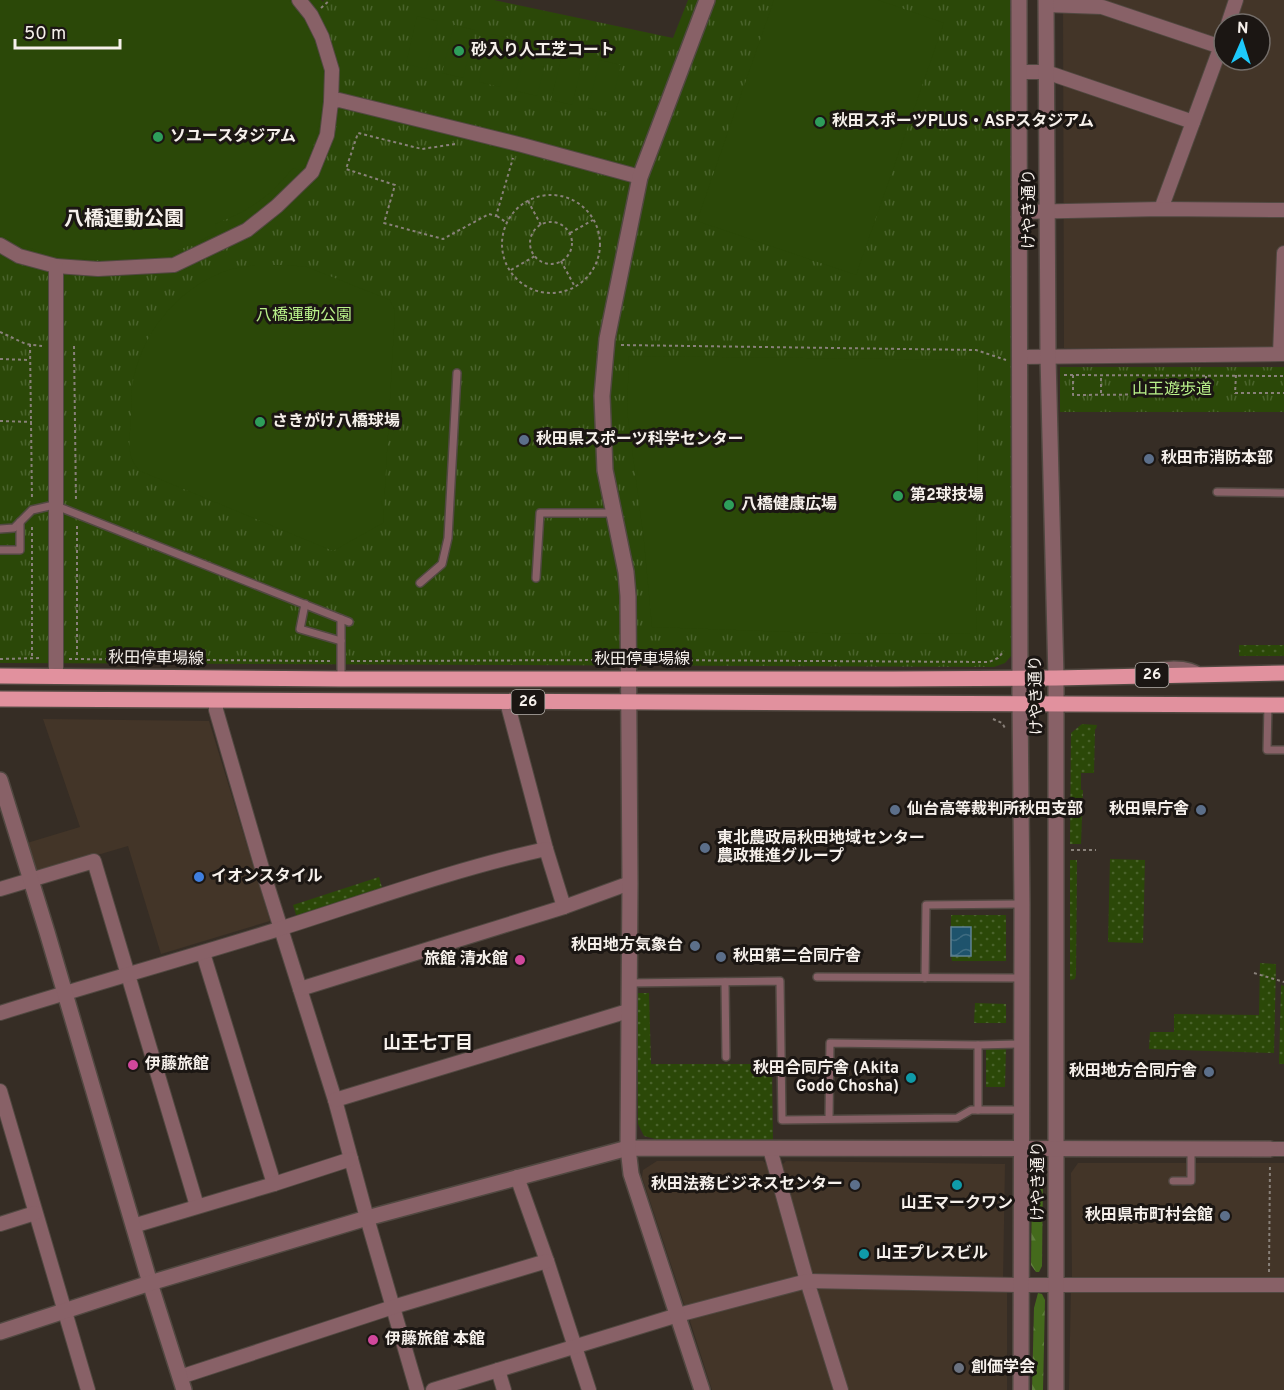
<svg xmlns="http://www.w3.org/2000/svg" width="1284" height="1390" viewBox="0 0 1284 1390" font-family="Overpass,'Noto Sans JP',sans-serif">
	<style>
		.built { fill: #433528; fill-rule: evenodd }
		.grass { fill: url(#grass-dots) }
		.forest { fill: url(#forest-firs) }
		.park { fill: url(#park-tufts) }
		.pitch { fill: #2b4808 }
		.water { fill: url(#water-waves); stroke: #5f8292; stroke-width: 1.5 }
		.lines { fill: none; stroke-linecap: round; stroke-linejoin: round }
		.service-casing { stroke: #514841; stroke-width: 10 }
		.minor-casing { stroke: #514841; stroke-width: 16 }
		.tertiary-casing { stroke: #514841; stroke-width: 18 }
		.primary-casing { stroke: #514841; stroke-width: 18 }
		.path { stroke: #89817a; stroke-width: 2; stroke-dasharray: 3 3; stroke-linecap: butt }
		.service { stroke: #886167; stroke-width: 7 }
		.minor { stroke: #886167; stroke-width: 14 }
		.tertiary { stroke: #886167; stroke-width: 15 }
		.primary { stroke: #e1919e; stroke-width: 15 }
		.leisure-dot { fill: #2e9e5b; stroke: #1b1613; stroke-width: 2 }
		.service-dot { fill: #5c6f8a; stroke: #1b1613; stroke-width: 2 }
		.shop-dot { fill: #3f7fe0; stroke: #1b1613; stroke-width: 2 }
		.hotel-dot { fill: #d1479c; stroke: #1b1613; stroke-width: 2 }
		.culture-dot { fill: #0f9aa8; stroke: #1b1613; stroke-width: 2 }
		.worship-dot { fill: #6b7280; stroke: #1b1613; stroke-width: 2 }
		.labels { text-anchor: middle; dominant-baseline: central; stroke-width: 6; stroke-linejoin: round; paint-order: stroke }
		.shield { fill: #1b1613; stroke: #b4afaa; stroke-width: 1.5 }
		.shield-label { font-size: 15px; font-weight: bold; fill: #f6f0eb }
		.poi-label { font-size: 16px; font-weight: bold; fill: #f6f0eb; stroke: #1b1613; text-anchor: start }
		.street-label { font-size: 16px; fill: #f6f0eb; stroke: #1b1613 }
		.park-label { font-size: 16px; fill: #b9f18a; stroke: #1b1613 }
		.neighbourhood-label { font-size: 18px; font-weight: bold; fill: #f6f0eb; stroke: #1b1613 }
		.quarter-label { font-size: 20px; font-weight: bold; fill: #f6f0eb; stroke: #1b1613 }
	</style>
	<defs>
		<pattern id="grass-dots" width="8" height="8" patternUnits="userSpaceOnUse" patternTransform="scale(1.5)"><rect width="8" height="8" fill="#2b4808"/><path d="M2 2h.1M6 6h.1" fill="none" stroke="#4a632c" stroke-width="1.8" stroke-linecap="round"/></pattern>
		<pattern id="forest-firs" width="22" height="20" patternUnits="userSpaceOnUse" patternTransform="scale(1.5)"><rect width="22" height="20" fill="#446a1c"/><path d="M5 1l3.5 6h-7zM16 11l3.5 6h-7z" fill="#60803d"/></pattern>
		<pattern id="park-tufts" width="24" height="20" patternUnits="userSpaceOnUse" patternTransform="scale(1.5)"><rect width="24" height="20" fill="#2b4808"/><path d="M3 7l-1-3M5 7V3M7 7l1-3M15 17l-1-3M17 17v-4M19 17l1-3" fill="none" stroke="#4a632c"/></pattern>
		<pattern id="water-waves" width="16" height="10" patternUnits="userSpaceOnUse" patternTransform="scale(1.5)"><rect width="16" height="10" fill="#1e536c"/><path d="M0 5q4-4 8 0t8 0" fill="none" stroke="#3f6c81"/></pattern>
	</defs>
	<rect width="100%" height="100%" fill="#362d25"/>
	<g class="built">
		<path d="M1063 0H1284V348H1064ZM1224 24H1260V60H1224Z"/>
		<polygon points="43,719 209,721 270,921 161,954 128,846 36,873 27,843 80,827"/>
		<polygon points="657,1161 763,1161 769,1166 800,1269 794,1279 685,1307 642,1177 643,1170"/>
		<polygon points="786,1161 1005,1164 1003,1282 817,1276 807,1267 780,1167"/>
		<polygon points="1078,1163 1284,1163 1284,1279 1072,1279 1071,1173"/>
		<polygon points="802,1285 837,1390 712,1390 690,1321 693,1315"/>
		<polygon points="821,1287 1007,1291 1007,1390 848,1390 816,1293"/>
		<polygon points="1071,1287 1284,1289 1284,1390 1069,1390"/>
	</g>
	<g class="grass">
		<rect x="1239" y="645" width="45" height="11"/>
		<polygon points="1082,724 1097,725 1096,729 1095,729 1094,773 1081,773 1081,790 1083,790 1081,844 1070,844 1071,733"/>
		<polygon points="1110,859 1145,860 1143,943 1108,942"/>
		<polygon points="1070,860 1077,860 1076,975 1075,979 1070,980"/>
		<polygon points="379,877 383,891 297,918 293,905"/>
		<polygon points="951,915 1006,915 1006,961 952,961 951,956 971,956 971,928 951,927"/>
		<polygon points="1260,963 1276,964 1274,1053 1149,1049 1150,1032 1174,1032 1174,1014 1259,1015"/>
		<polygon points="1281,985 1284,986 1284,1064 1279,1064"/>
		<polygon points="637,993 649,993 651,1064 772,1064 773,1143 659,1140 644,1136 638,1124"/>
		<polygon points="975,1003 1006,1004 1006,1023 974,1023"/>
		<polygon points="986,1048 1006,1048 1005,1087 986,1087"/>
	</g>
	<g class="forest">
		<polygon points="1036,1165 1041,1165 1043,1172 1042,1266 1039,1272 1036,1272 1031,1265 1032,1180"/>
		<polygon points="1038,1293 1042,1294 1045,1300 1043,1390 1032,1390 1034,1308"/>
	</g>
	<g class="park">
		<polygon points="0,0 321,0 323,2 324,0 494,0 673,38 688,0 1011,0 1012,655 1005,663 994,667 0,663"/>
		<rect x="1060" y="367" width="224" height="45"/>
	</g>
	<g class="pitch">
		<path d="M0 0H289C322 38 331 74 319 123 314 144 313 152 302 171L293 168C269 198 250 210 215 224L217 232C198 242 179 251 158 257 127 265 70 259 39 251 26 247 13 241 0 236Z"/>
		<polygon points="774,0 878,0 944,23 856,275 697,221"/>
		<polygon points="417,16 438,21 426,69 406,64"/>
		<polygon points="454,25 475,30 463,78 442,73"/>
		<polygon points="491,34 512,39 500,87 479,82"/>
		<polygon points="528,43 549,48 537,96 516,91"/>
		<polygon points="563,51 584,56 572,105 551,100"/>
		<polygon points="600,60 621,65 609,113 588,108"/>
		<path d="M255 265H287L307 267 390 300 395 311 383 523 333 551 140 471C125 456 130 439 131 419 131 408 131 397 132 387 140 335 175 291 223 272 232 268 244 267 255 265Z"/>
		<polygon points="629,356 978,360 976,634 818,633 652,627 644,542 627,410"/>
	</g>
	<rect class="water" x="951" y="927" width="20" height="29"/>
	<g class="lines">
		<g class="service-casing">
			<g id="service">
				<polyline points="1217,492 1284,493"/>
				<polyline points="0,529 14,528 32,510 54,505 349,622"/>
				<polyline points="0,550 20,550 20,522"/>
				<polyline points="536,578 540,513 614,513"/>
				<polyline points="420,583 442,564 448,538 457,373"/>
				<polyline points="305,604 300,629 341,641"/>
				<polyline points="341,619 341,679"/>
				<path d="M1139 673C1154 664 1188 661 1202 673"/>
				<polyline points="1268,705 1267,750 1284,750"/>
				<polyline points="817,977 1022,978"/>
				<polyline points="925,978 926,905 1021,904"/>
				<polyline points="725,982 726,1057"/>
				<polyline points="628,983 780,981 782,1120 957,1118 971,1110 1021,1110"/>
				<polyline points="978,1045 1021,1044"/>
				<polyline points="829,1119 830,1043 978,1045 978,1110"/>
				<polyline points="1173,1181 1191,1181 1191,1149"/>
			</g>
		</g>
		<g class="minor-casing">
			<g id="minor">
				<polyline points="1046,5 1102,7 1221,47"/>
				<polyline points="1228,24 1236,0"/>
				<polyline points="1019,72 1046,72 1193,122"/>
				<polyline points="331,102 339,100 522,145 640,177"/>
				<polyline points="1161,209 1224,38"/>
				<polyline points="1020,212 1161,209 1284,210"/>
				<polyline points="0,245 19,256 56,266 98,269 174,265 247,230 277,206 312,172 327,135 331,102 332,70 322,37 311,15 299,0"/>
				<polyline points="56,266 56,676"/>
				<polyline points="1280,354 1284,253"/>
				<polyline points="1019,357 1284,354"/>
				<polyline points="216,700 216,710 264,875 335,1100 367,1218 417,1390"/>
				<polyline points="507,702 546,849"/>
				<polyline points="0,889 94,861 197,1206"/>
				<polyline points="203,953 274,1184"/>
				<polyline points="300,989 564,907"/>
				<path d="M0 1013C93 984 186 958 279 929 367 901 455 869 546 849L564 907 630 883"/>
				<polyline points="0,1091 88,1390"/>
				<polyline points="335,1100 628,1011"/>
				<polyline points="770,1149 807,1281 841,1390"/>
				<polyline points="1270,1149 1284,1149"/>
				<polyline points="517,1177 547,1261 589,1390"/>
				<polyline points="0,1224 35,1213"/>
				<polyline points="133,1226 274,1184 351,1159"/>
				<polyline points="498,1370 504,1390"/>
				<polyline points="180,1377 393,1307 547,1261"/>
				<polyline points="433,1390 678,1315 807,1281 1021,1285 1284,1285"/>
			</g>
		</g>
		<g class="tertiary-casing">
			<g id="tertiary">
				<polyline points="1019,0 1020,704 1022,904 1021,1390"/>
				<polyline points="1046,0 1048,357 1056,678 1056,1390"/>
				<polyline points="0,780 47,932 150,1283 184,1390"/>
				<polyline points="0,1332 150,1283 367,1218 628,1148 1270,1149"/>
				<polyline points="702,1390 631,1174 628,1148 630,883 628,596 626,572 605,470 602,396 607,339 640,177 707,0"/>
			</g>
		</g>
		<g class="primary-casing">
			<g id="primary">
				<polyline points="0,676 341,679 893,679 1056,678 1284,673"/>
				<polyline points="0,699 1284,705"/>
			</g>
		</g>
		<g class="path">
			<polyline points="321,8 330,0"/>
			<polyline points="455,144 422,149 358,133 346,169 395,185 384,223 443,239 489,214 496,216 513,158"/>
			<circle cx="551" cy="244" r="49"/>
			<polyline points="528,201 541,225"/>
			<polyline points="497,216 507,223"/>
			<circle cx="551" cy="243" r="21"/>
			<polyline points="570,233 593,220"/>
			<polyline points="561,261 575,287"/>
			<polyline points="511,270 535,256"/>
			<polyline points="0,332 26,344 42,346"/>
			<polyline points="30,344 32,500"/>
			<polyline points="621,345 976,350 1006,360"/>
			<polyline points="74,346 76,502"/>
			<polyline points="0,359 30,360"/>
			<polyline points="1064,375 1284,376"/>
			<polyline points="1073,375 1073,395 1206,394 1206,375"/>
			<polyline points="1236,375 1235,393 1284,393"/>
			<polyline points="1101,393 1101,375"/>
			<polyline points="1166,393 1166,375"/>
			<polyline points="0,421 32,422"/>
			<polyline points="77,526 77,658"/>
			<polyline points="32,656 32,524"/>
			<polyline points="0,659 42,658"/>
			<polyline points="69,659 330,661"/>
			<polyline points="642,660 989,662 998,658 1004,651"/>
			<polyline points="351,661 615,660"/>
			<polyline points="993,719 1002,723 1005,728"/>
			<polyline points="1071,850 1096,850"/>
			<polyline points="1254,973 1284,982"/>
			<polyline points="1269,1272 1270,1164"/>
		</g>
		<use href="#service" class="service"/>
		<use href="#minor" class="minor"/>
		<use href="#tertiary" class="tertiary"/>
		<use href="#primary" class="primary"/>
	</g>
	<g class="leisure-dot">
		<circle cx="459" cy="51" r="6"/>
		<circle cx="820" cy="122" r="6"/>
		<circle cx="158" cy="137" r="6"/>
		<circle cx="260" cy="422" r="6"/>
		<circle cx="898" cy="496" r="6"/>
		<circle cx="729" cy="505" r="6"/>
	</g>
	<g class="service-dot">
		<circle cx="524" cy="440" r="6"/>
		<circle cx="1149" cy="459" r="6"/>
		<circle cx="895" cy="810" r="6"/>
		<circle cx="1201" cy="810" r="6"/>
		<circle cx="705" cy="848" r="6"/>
		<circle cx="695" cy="946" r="6"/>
		<circle cx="721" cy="957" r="6"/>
		<circle cx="1209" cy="1072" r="6"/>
		<circle cx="855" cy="1185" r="6"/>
		<circle cx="1225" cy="1216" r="6"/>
	</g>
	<circle class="shop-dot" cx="199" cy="877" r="6"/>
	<g class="hotel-dot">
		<circle cx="520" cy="960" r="6"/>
		<circle cx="133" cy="1065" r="6"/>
		<circle cx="373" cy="1340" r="6"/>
	</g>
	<g class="culture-dot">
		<circle cx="911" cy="1078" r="6"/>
		<circle cx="957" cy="1185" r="6"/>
		<circle cx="864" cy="1254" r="6"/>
	</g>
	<circle class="worship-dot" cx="959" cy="1368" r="6"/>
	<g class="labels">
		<g class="shield">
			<rect x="1135.5" y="663" width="33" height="24" rx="4.5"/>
			<rect x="511.5" y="690" width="33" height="24" rx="4.5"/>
		</g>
		<g class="shield-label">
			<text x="1152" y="675">26</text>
			<text x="528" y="702">26</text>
		</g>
		<g class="poi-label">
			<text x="471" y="51">砂入り人工芝コート</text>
			<text x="832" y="122">秋田スポーツPLUS・ASPスタジアム</text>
			<text x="170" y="137">ソユースタジアム</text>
			<text x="272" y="422">さきがけ八橋球場</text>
			<text x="536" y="440">秋田県スポーツ科学センター</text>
			<text x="1161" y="459">秋田市消防本部</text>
			<text x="910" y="496">第2球技場</text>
			<text x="741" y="505">八橋健康広場</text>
			<text x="907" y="810">仙台高等裁判所秋田支部</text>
			<text x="1189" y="810" text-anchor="end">秋田県庁舎</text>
			<text x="717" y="839">東北農政局秋田地域センター<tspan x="717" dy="18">農政推進グループ</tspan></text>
			<text x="211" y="877">イオンスタイル</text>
			<text x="683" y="946" text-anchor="end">秋田地方気象台</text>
			<text x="733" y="957">秋田第二合同庁舎</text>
			<text x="508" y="960" text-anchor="end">旅館 清水館</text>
			<text x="145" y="1065">伊藤旅館</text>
			<text x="899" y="1069" text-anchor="end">秋田合同庁舎 (Akita<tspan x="899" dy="18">Godo Chosha)</tspan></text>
			<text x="1197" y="1072" text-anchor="end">秋田地方合同庁舎</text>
			<text x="843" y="1185" text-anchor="end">秋田法務ビジネスセンター</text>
			<text x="957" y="1204" text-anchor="middle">山王マークワン</text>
			<text x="1213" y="1216" text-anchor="end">秋田県市町村会館</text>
			<text x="876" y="1254">山王プレスビル</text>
			<text x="385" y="1340">伊藤旅館 本館</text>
			<text x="971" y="1368">創価学会</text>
		</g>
		<g class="street-label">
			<text transform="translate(1030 209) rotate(-90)">けやき通り</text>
			<text transform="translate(156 659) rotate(1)">秋田停車場線</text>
			<text x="642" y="660">秋田停車場線</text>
			<text transform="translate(1037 695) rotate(-91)">けやき通り</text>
			<text transform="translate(1039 1181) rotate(-90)">けやき通り</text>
		</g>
		<g class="park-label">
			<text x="304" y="316">八橋運動公園</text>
			<text x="1172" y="390">山王遊歩道</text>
		</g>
		<g class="neighbourhood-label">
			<text x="428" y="1044">山王七丁目</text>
		</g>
		<g class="quarter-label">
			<text x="124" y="220">八橋運動公園</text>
		</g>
	</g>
	<g transform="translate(1242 42) rotate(3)"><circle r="28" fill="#1b1613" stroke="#736d69" stroke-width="1.5"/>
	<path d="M0-4.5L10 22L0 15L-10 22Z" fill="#1dc9fc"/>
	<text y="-9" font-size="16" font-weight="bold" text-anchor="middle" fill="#f6f0eb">N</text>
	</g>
	<path d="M15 39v9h105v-9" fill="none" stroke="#f6f0eb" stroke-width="3"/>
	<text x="24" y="39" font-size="18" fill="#f6f0eb" stroke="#1b1613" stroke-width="4.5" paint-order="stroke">50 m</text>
</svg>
